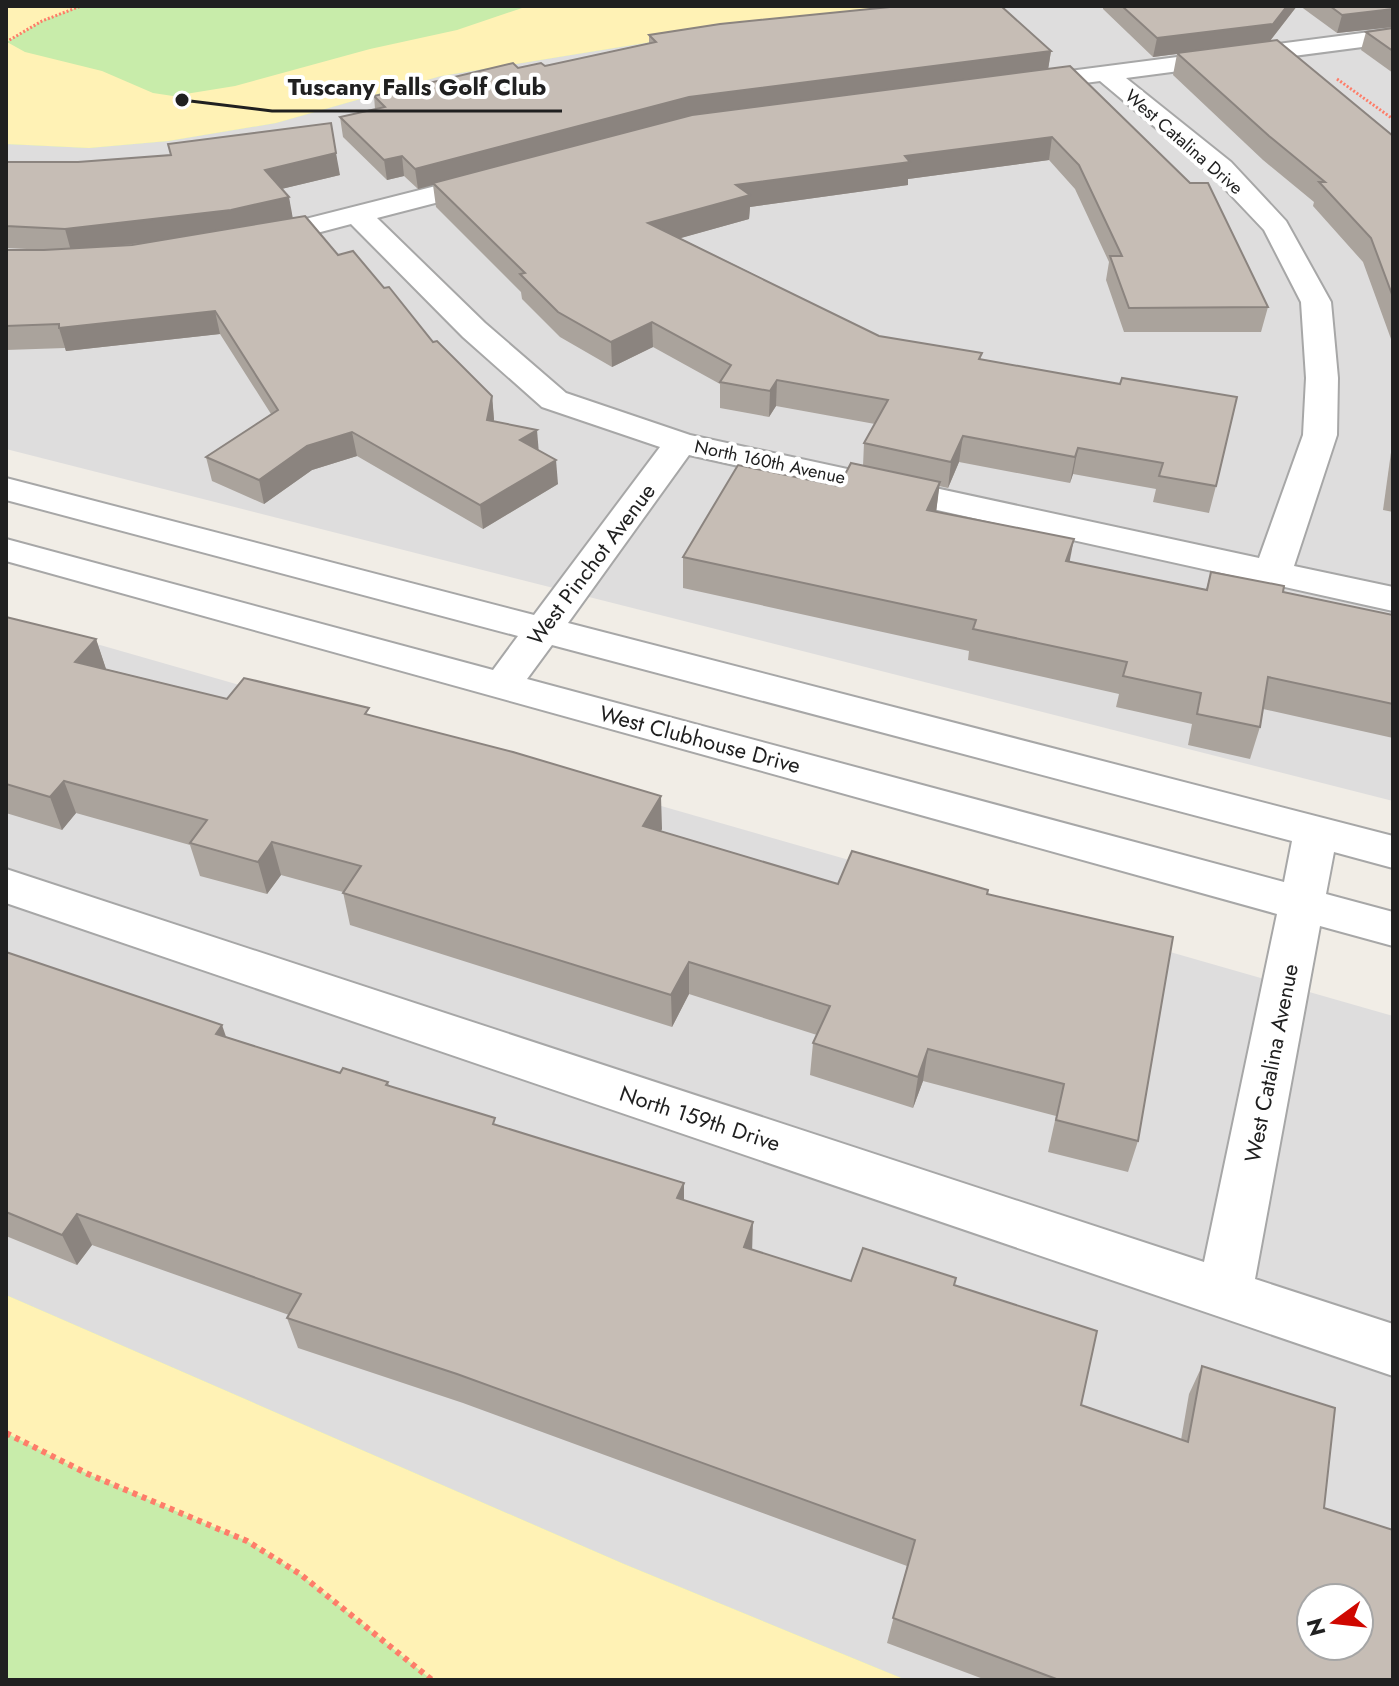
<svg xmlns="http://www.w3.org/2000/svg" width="1399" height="1686" viewBox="0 0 1399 1686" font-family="Jost,sans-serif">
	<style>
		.residential { fill: #dedddd; fill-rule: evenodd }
		.grass { fill: #c8ecaa }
		.sand { fill: #fff2b5 }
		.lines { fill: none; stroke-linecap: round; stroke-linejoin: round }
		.minor-casing { stroke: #a7a7a7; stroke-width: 4 }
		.path-far1 { stroke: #fe7d69; stroke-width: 3; stroke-dasharray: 2 2; stroke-linecap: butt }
		.path { stroke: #fe7d69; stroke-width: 6; stroke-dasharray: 5 5; stroke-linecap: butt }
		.minor { fill: #fff; fill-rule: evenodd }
		.wall { fill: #aaa39c }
		.shaded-wall { fill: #8b847f }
		.building { fill: #c6bdb5; stroke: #8b847f; stroke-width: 2; fill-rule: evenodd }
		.labels { text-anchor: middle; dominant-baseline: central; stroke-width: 8; stroke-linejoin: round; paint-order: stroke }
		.far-street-label { font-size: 18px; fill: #202020; stroke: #fff }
		.street-label { font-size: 22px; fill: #202020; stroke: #fff }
		.leader { fill: none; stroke: #202020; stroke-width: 3 }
		.callout-dot { fill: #202020; stroke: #fff; stroke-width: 3 }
		.callout-label { font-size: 24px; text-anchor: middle; font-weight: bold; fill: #202020; stroke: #fff; stroke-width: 8; stroke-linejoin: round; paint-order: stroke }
	</style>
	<rect width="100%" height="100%" fill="#f1ede6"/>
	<g class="residential">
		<polygon points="933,6 1393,6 1393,801 6,449 6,144 89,148 168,141 276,123 441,76 694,35"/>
		<path d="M6 618 1393 1016V1680H906L624 1564 6 1295ZM1311 1598H1359V1646H1311Z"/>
	</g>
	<g class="grass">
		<polygon points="6,6 933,6 694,35 441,76 276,123 168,141 89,148 6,144"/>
		<polygon points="6,1295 624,1564 906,1680 6,1680"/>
	</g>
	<g class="sand">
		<polygon points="6,6 81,6 42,21 7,42 25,52 102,71 153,93 173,96 235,86 370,49 457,30 528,6 933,6 694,35 441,76 276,123 168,141 89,148 6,144"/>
		<polygon points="6,1295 624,1564 906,1680 432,1680 300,1574 247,1541 88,1474 6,1433"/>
	</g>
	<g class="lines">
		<g class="minor-casing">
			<path id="minor" d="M1393 29V43L1126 78 1231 162 1286 221 1331 302 1338 378 1337 435 1294 566 1393 587V611L689 455 568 623 1393 836V868L1334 852 1326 894 1393 912V946L1320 926 1255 1279 1393 1324V1376L6 903V869L1204 1262 1277 914 6 561V539L493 670 518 636 6 500V478L534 615 660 447 542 407 463 337 351 224 256 249 246 246 242 240 246 234 491 172 501 174 505 180 501 186 377 218 485 323 566 393 690 435 1259 558 1303 435 1306 378 1301 302 1264 230 1211 174 1100 81 1023 91 1014 89 1011 84 1014 79 1023 77ZM552 645 1292 841 1284 882 527 679Z"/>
		</g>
		<g class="path-far1">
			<polyline points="6,42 42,21 81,6"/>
			<polyline points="1337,79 1393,119"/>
		</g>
		<polyline class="path" points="6,1433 88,1474 247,1541 300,1574 432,1680"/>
		<use href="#minor" class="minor"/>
	</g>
	<g class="wall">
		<polygon points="1103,6 1297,6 1270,41 1393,136 1393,349 1391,339 1363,262 1313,206 1314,202 1263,160 1173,75 1177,54 1153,57 1103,9"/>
		<polygon points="1300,6 1393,6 1393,27 1337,33"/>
		<polygon points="1393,28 1393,73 1361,50 1366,32"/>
		<polygon points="649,35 1051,51 1048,69 1268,307 1261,332 1124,332 1106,280 1109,262 1075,189 1049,160 908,179 908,185 750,207 749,219 680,238 879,336 981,359 1216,486 1209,513 1153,502 1156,489 1073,474 1070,483 959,462 948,488 939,486 936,512 1069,562 1206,590 1211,572 1283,592 1393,615 1393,738 1263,709 1260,727 1250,759 1188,745 1192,724 1116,707 1119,694 968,660 969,651 683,588 683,557 839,486 863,466 864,443 875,424 776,406 769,417 720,408 720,384 653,347 612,367 560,337 522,299 521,292 436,207 433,185 418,189 404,176 387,180 343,137 340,117 375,109 374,96 518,68 545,66 649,43"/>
		<polygon points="6,162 340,175 281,189 292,219 338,255 384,288 433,342 492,396 494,421 539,451 558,484 483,529 357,456 312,470 264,504 212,481 206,457 271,414 220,334 66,351 65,348 6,350 6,250 47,250 6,248"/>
		<polygon points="1393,438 1393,512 1383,510"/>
		<polygon points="6,617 96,639 106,669 227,699 370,715 662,829 661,831 838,884 988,894 1138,1141 1128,1172 1048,1152 1056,1116 923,1081 913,1108 810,1075 813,1043 817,1035 689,994 672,1027 350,925 343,892 281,875 267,894 200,876 190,845 76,813 62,830 6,813"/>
		<polygon points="6,952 227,1037 340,1073 388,1082 389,1086 496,1125 684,1200 752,1250 851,1281 955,1285 1081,1405 1181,1440 1189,1394 1202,1366 1324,1508 1393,1680 986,1680 887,1643 907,1566 463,1403 298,1348 287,1318 289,1315 92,1245 77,1265 6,1236"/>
	</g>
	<g class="shaded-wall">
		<polygon points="1287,6 1297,6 1269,42 1153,57 1157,38"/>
		<polygon points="1393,9 1393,27 1337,33 1342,15"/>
		<polygon points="1051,51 1048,70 689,116 418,189 415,169 689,97"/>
		<polygon points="1052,137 1049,160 908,179 908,185 750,207 749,219 649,247 648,223 736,185 905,156"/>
		<polygon points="336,153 340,175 269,192 265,170"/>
		<polygon points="402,156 404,176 387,180 384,160"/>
		<polygon points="289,197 293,219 236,232 71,251 65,229"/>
		<polygon points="215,311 220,334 66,351 59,328"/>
		<polygon points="652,322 653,347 612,367 611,342"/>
		<polygon points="777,380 776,406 769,417 770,391"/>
		<polygon points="492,396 494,419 489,444 487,420"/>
		<polygon points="537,430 539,454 520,440"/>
		<polygon points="352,432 357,456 312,470 264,504 259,480 307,446"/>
		<polygon points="963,436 959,462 948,488 951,462"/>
		<polygon points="1078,448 1073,474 1070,483 1075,457"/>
		<polygon points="556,460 558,484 483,529 480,505"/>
		<polygon points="940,482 936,513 927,510"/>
		<polygon points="1074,539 1068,570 1066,561"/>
		<polygon points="96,639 107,672 75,662"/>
		<polygon points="64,781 76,813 62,830 50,797"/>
		<polygon points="661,796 662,829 645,859 643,826"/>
		<polygon points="272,842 281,875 267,894 258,862"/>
		<polygon points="689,962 689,994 672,1027 671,995"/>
		<polygon points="222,1025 233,1057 216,1034"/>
		<polygon points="928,1049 923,1081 913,1108 918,1077"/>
		<polygon points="684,1183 684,1214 677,1198"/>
		<polygon points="77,1214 92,1245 77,1265 62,1235"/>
		<polygon points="753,1222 752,1253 744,1247"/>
	</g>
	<g class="building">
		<polygon points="900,6 1001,6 1051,51 689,97 415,169 402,156 384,160 340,117 385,107 374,96 513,63 518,68 541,63 545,66 656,42 649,35 720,24"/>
		<polygon points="1122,6 1287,6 1273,24 1157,38"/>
		<polygon points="1330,6 1393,6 1393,9 1342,15"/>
		<polygon points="1393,28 1393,51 1366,32"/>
		<polygon points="1277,40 1393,136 1393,297 1371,238 1319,182 1325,182 1269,136 1177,53"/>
		<polygon points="1070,66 1190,183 1208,183 1268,307 1129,308 1110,256 1122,256 1079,165 1052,137 905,156 910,162 736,185 750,195 648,223 879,336 982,353 979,359 1120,384 1122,378 1237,397 1216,486 1159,476 1163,463 1078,448 1075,457 963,436 951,462 864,443 888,400 777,380 770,391 720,382 731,365 652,322 611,342 558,312 520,274 525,273 433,183 692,115"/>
		<polygon points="331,123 336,153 265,170 289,197 231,210 65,229 6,226 6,162 78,162 171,155 168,144"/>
		<polygon points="305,216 338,255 353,251 384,288 389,287 433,342 437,341 492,396 487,420 537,430 520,440 556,460 480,505 352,432 307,446 259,480 206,457 278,410 215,311 59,328 59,324 6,326 6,250 44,250 132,245"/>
		<polygon points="851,463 940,482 927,510 1074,539 1066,561 1207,590 1211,572 1284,586 1283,592 1393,615 1393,704 1268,677 1260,727 1197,714 1201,693 1123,676 1127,662 973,629 976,620 683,557 738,465 839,486"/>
		<polygon points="6,617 96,639 75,662 227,699 244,678 369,708 365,714 513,752 661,796 643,826 838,884 852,851 988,890 987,894 1173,937 1138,1141 1056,1120 1064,1084 928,1049 918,1077 813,1043 830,1006 689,962 671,995 343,893 361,866 272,842 258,862 190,843 207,820 64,781 50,797 6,784"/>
		<path d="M6 952 222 1025 216 1034 340 1073 343 1068 388 1082 386 1085 495 1118 493 1124 684 1183 677 1198 753 1222 744 1247 851 1281 863 1248 956 1278 954 1285 1097 1331 1081 1405 1188 1442 1202 1366 1335 1408 1324 1508 1393 1530V1680H1059L893 1618 915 1540 457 1374 287 1318 301 1294 77 1214 62 1235 6 1212ZM1311 1598H1359V1646H1311Z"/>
	</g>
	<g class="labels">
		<g class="far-street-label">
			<text transform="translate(1184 142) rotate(41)">West Catalina Drive</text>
			<text transform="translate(770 462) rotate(12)">North 160th Avenue</text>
		</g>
		<g class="street-label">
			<text transform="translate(591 564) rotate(-53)">West Pinchot Avenue</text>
			<text transform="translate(700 739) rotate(15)">West Clubhouse Drive</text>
			<text transform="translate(1271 1063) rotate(-79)">West Catalina Avenue</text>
			<text transform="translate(700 1118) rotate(18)">North 159th Drive</text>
		</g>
	</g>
	<path class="leader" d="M182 100L272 111H562"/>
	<circle class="callout-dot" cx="182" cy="100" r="8"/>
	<g class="callout-label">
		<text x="417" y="95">Tuscany Falls Golf Club</text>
	</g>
	<rect width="1399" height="1686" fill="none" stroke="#202020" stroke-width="16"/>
	<g transform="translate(1335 1622) rotate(255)"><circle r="38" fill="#ffffff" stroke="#a6a6a6" stroke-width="2"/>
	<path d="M0-6L14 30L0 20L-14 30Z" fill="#cf0700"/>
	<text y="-12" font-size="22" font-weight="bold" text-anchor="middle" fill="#202020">N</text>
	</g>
</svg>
